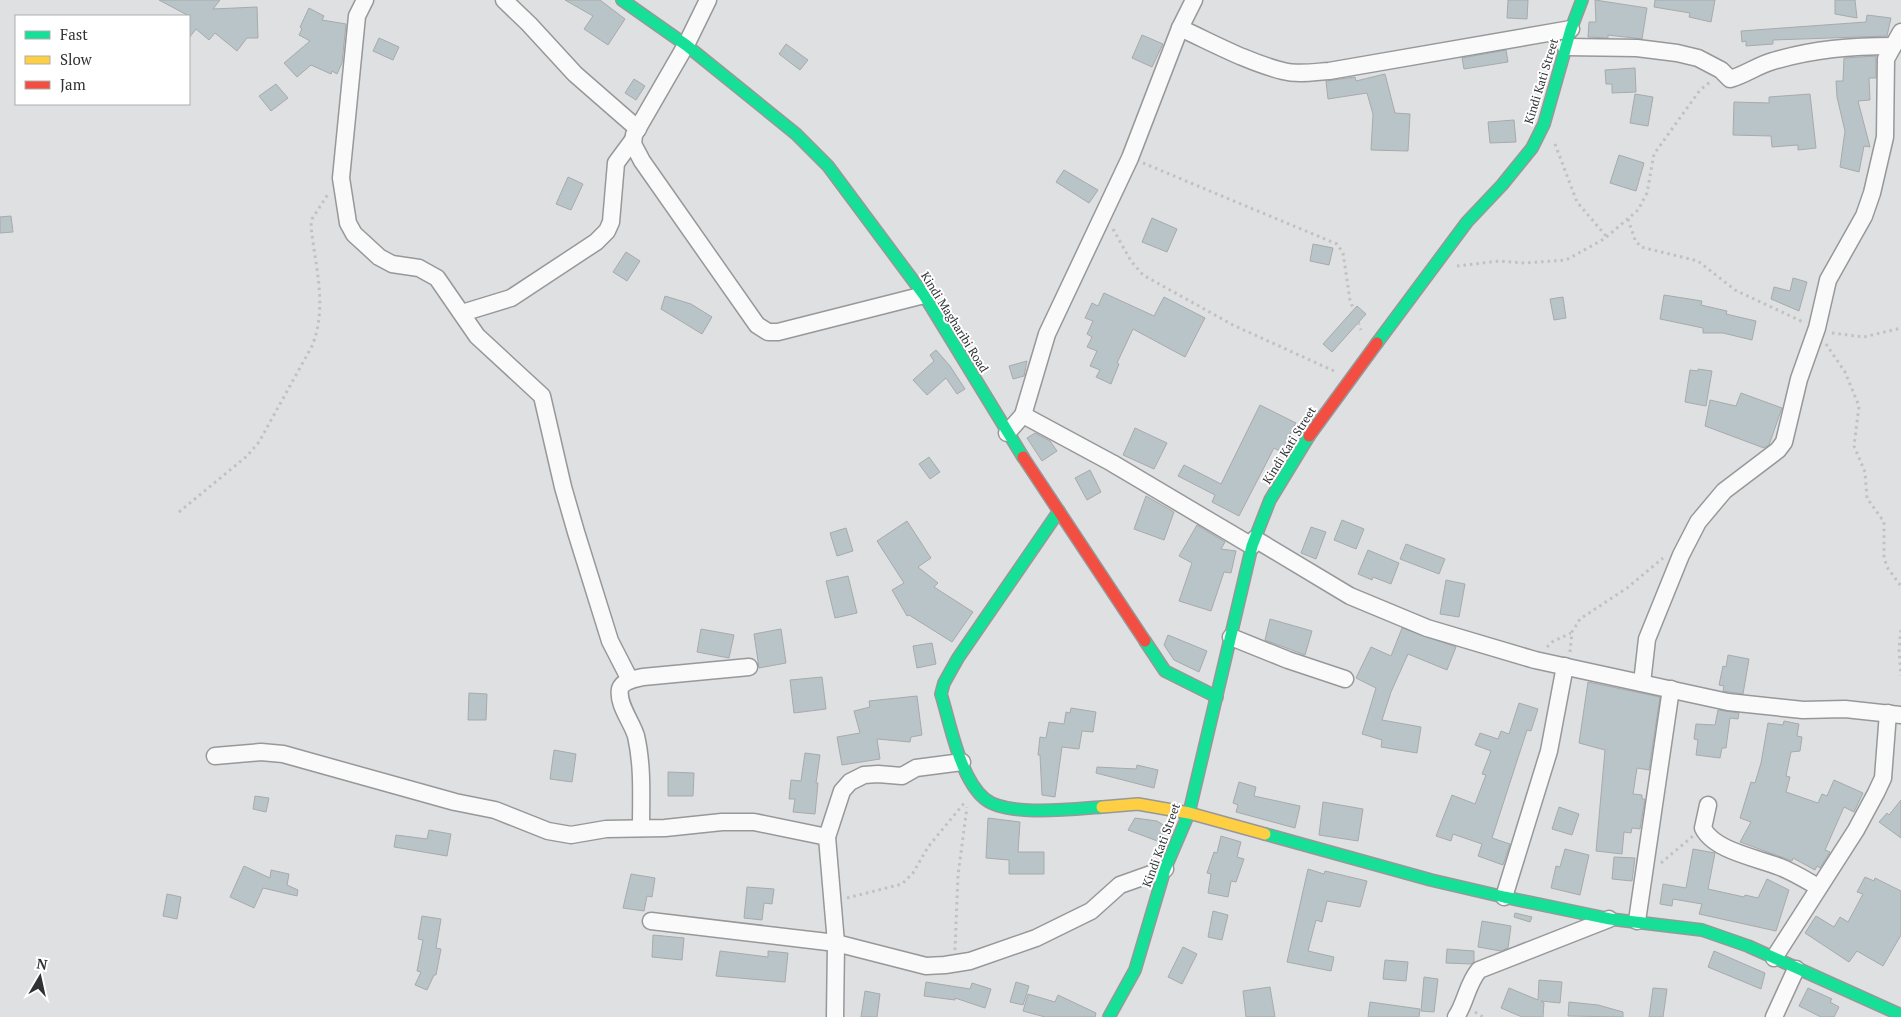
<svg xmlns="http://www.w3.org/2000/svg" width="1901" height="1017" viewBox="0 0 1901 1017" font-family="'PT Serif',serif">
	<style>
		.building { fill: #b8c4c8; stroke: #a8aaab }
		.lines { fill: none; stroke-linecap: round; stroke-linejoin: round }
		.street-casing { stroke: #969899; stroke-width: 19 }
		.fast-casing { stroke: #969899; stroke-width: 14 }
		.slow-casing { stroke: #969899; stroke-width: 14 }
		.jam-casing { stroke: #969899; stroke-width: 14 }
		.path { stroke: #c1c1c1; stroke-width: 3; stroke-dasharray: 2.5 4; stroke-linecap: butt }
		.street { stroke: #fafafb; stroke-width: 16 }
		.fast { stroke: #16e098; stroke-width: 11 }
		.slow { stroke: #ffcf43; stroke-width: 11 }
		.jam { stroke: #f24e42; stroke-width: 11 }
		.labels { text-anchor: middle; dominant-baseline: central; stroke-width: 4; stroke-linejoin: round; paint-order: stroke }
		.street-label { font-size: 12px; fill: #303233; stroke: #fff }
	</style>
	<rect width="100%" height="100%" fill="#dee0e2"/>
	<g class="building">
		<polygon points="159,0 220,0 213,9 257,7 258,38 247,38 237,51 215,33 209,40 196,29 189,38 189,16"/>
		<polygon points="565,0 600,0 625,19 608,45 584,29 593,16"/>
		<polygon points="1508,0 1528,0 1527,19 1507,18"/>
		<polygon points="1595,0 1647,8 1642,39 1608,35 1608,38 1588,37 1589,22 1596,22"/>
		<polygon points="1655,0 1715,0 1711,22 1689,17 1690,13 1654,7"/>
		<polygon points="1835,0 1855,0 1857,18 1835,14"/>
		<polygon points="309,8 324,16 322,20 346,24 342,63 337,74 332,71 331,74 311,65 297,77 284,63 310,41 299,35 302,29 300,27"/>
		<polygon points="1867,15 1891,18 1887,36 1773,40 1773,44 1746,46 1746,41 1742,42 1741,31 1866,22"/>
		<polygon points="1142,35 1163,44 1152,67 1132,58"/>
		<polygon points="379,38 399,47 393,60 373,51"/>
		<polygon points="786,44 808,60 800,70 779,54"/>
		<polygon points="1506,50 1508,62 1464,69 1462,58"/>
		<polygon points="1876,56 1876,78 1869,78 1870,100 1858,101 1870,147 1864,146 1859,172 1840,167 1845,131 1837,97 1836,81 1843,81 1844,58"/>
		<polygon points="1635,68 1636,92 1612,93 1612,84 1606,84 1605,70"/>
		<polygon points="1385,74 1395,113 1410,114 1408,151 1371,150 1373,114 1367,93 1328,99 1326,81 1355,77 1356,81"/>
		<polygon points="634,79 645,86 636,100 625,93"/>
		<polygon points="276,84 288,98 271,111 259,96"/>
		<polygon points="1635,94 1653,97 1648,126 1630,123"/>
		<polygon points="1810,94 1816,148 1798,150 1798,145 1772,147 1771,136 1733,135 1734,102 1769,103 1769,97"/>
		<polygon points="1514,120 1516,142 1490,143 1488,122"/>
		<polygon points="1619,155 1644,163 1636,191 1610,183"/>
		<polygon points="1064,170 1098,190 1089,203 1056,182"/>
		<polygon points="568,177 583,184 571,210 556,204"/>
		<polygon points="11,216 13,232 0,233 0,217"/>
		<polygon points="1152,218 1177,229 1167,252 1142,242"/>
		<polygon points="1313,244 1333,248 1329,265 1310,261"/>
		<polygon points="626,252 640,261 627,281 613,272"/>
		<polygon points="1793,278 1807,282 1799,311 1771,299 1774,287 1790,291"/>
		<polygon points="1104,293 1154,316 1164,297 1205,318 1185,357 1133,329 1117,363 1119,364 1111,384 1096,377 1100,370 1090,366 1097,351 1087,347 1092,337 1087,334 1093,321 1085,318 1092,303 1098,306"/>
		<polygon points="1664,295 1702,301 1701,305 1727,311 1726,314 1756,321 1752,340 1723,333 1703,333 1703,328 1660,319"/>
		<polygon points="665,296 691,304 712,317 702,334 661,309"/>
		<polygon points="1563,297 1566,318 1554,320 1550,299"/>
		<polygon points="1357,306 1366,314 1332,352 1323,344"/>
		<polygon points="936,350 950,366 965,389 957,394 946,378 927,395 913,380 934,361 930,355"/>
		<polygon points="1027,361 1024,376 1013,379 1009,366"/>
		<polygon points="1698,369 1712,371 1706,406 1685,402 1690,370 1698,371"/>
		<polygon points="1741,393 1782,408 1769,445 1764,448 1705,426 1710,400 1736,406"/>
		<polygon points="1260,405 1296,423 1281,452 1274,448 1239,516 1212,502 1215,495 1178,476 1184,465 1221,484"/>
		<polygon points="1135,428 1167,443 1154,469 1123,455"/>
		<polygon points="1035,433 1050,441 1057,451 1042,461 1027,438"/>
		<polygon points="929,457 940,472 930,479 919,464"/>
		<polygon points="1090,470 1101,492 1087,500 1075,478"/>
		<polygon points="1146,496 1174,512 1164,540 1134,529"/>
		<polygon points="1342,520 1364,529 1356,549 1334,540"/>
		<polygon points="907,521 931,558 918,567 938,583 934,587 973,612 952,642 909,615 907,616 892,590 904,583 877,541"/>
		<polygon points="1197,525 1225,542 1221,549 1236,551 1231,573 1224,572 1211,611 1179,601 1192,563 1179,556"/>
		<polygon points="1311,527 1326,532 1316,559 1301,553"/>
		<polygon points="846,528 853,551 837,556 830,533"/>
		<polygon points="1406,544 1445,559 1439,574 1400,559"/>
		<polygon points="1368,550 1399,563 1391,584 1373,577 1372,580 1358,574"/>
		<polygon points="848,576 857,613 835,618 826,581"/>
		<polygon points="1446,580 1465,584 1459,617 1440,614"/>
		<polygon points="1270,619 1312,631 1305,655 1265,640"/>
		<polygon points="1402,628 1456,647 1447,670 1408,654 1391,692 1382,720 1421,727 1417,753 1381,747 1382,740 1362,734 1376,688 1356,678 1371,647 1391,656"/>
		<polygon points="701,629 734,635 729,658 697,652"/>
		<polygon points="781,629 786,663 759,668 754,634"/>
		<polygon points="1168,635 1207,651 1199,672 1174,660 1164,645"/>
		<polygon points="932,643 936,664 917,668 913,646"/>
		<polygon points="1728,655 1749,659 1743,694 1723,691 1724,686 1719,685 1723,666 1726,667"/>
		<polygon points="822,677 826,709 794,713 790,680"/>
		<polygon points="1588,682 1660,697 1649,770 1637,768 1633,794 1642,795 1642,799 1645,799 1640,829 1632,828 1631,833 1624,832 1622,854 1596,851 1605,750 1579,743"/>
		<polygon points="469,693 487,694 486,720 468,720"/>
		<polygon points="917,696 922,735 911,737 910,742 877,739 880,759 842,765 837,737 860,733 854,711 870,707 869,701"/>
		<polygon points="1519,703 1538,709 1531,731 1527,730 1492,838 1510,844 1503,865 1478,856 1482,844 1453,834 1451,841 1436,836 1452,795 1475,804 1486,775 1482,774 1491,751 1475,745 1480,733 1498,739 1501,731 1509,734"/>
		<polygon points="1071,708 1096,712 1093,732 1082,731 1079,749 1062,747 1055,797 1042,795 1040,755 1038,755 1040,737 1046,738 1049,722 1064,724 1066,712 1070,713"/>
		<polygon points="1718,710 1739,713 1738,719 1730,718 1726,748 1722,748 1720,758 1696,755 1698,740 1694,739 1696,724 1715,725"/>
		<polygon points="1784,721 1799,724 1797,736 1802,737 1800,751 1791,752 1786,776 1790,777 1786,792 1818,803 1822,794 1827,796 1834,780 1863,793 1854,812 1844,807 1825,850 1830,852 1820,868 1817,866 1815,870 1793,858 1792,861 1740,842 1751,822 1740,818 1751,782 1755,783 1761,763 1768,723 1783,725"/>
		<polygon points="554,750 576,754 572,782 550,779"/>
		<polygon points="805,753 820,755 816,783 818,783 815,814 793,812 795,799 789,799 791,780 801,781"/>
		<polygon points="1137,765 1158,770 1154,788 1096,773 1097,767 1136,769"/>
		<polygon points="668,772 694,773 693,796 668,796"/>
		<polygon points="1239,782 1256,787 1254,796 1300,806 1295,828 1236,812 1238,805 1233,803"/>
		<polygon points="255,796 269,798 266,812 253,809"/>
		<polygon points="1901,800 1901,838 1879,822 1887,813 1889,815"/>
		<polygon points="1323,802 1363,809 1358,841 1319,835"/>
		<polygon points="1559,807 1579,814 1572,835 1552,829"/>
		<polygon points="988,818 1020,822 1018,852 1044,852 1044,874 1009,874 1009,860 986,858"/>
		<polygon points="1135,818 1157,821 1165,826 1160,842 1128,830"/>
		<polygon points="429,830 451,834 447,856 394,847 396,835 427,839"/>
		<polygon points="1221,836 1241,842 1237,857 1244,859 1236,882 1231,881 1228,897 1208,893 1211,874 1207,873 1214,852 1217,853"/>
		<polygon points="1565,849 1589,855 1580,895 1551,888 1556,866 1560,867"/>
		<polygon points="1693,849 1715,853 1708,889 1744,897 1745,895 1758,898 1767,879 1789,890 1776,931 1699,914 1702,904 1673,899 1672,906 1660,904 1663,884 1686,888"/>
		<polygon points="1614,857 1635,858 1632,881 1612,879"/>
		<polygon points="244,866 270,878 271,870 289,874 287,885 298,890 297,896 263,888 254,908 230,897"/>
		<polygon points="1308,869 1324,874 1325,871 1367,881 1360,907 1327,901 1322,922 1316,920 1308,951 1334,957 1331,971 1287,962"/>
		<polygon points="631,874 655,878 652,897 647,896 644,911 623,908"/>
		<polygon points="1865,877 1874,881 1875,878 1901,891 1901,935 1883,966 1857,951 1849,962 1805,933 1816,916 1834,927 1840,917 1848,922 1863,894 1857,892"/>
		<polygon points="747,887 774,889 772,904 764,903 762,920 744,918"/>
		<polygon points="167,894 181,897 177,919 163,916"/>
		<polygon points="1213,911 1228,915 1222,940 1208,937"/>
		<polygon points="1515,913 1532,917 1530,922 1514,917"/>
		<polygon points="422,916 441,919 436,948 441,949 436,975 434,975 427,990 415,985 421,972 417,971 423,940 418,939"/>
		<polygon points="1482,921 1511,926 1508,948 1501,951 1478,947"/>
		<polygon points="653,935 684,938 682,960 652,957"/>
		<polygon points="1183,947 1197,954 1182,984 1168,977"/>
		<polygon points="1447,949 1474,951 1474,962 1471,964 1446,963"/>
		<polygon points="720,951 768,957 768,951 788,953 785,982 716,976"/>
		<polygon points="1714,951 1765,973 1761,989 1708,967"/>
		<polygon points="1385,960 1408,962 1406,981 1383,979"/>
		<polygon points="1424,977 1438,979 1434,1012 1421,1011"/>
		<polygon points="1539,980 1562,982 1560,1003 1541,1001 1544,1003 1543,1017 1522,1017 1501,1008 1509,988 1538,1000"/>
		<polygon points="926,982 970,989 972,983 991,989 985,1008 955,998 955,1000 924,996"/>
		<polygon points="1016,982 1029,986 1023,1005 1010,1002"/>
		<polygon points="1270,987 1275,1017 1246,1017 1243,991"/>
		<polygon points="1653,988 1667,989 1663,1017 1649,1017"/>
		<polygon points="1808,988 1832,999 1830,1002 1839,1007 1834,1017 1821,1017 1799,1006"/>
		<polygon points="865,991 880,994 877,1017 861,1017"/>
		<polygon points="1028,994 1055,1002 1058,995 1096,1013 1095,1017 1045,1017 1023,1011"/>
		<polygon points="1370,1002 1420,1009 1419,1017 1368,1017"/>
		<polygon points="1569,1002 1598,1005 1623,1012 1623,1017 1568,1016"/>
	</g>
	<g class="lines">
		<g class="street-casing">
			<g id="street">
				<polyline points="365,0 357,16 341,178 348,223 354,234 379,257 392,264 419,268 437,278 477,336 542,396 563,487 576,532 610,641 630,680"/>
				<polyline points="504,0 529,24 575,74 638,129"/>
				<polyline points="708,0 686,45 634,135 633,144 642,161 757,325 768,332 778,332 924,295"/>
				<path d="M1180 28C1213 43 1247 62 1283 71 1298 75 1314 72 1329 71L1571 29"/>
				<path d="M1566 47 1637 48 1677 53 1698 58 1721 70 1730 79C1745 75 1758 65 1773 61 1814 49 1851 46 1893 46"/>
				<polyline points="462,313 511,298 596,242 607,231 611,222 616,163 633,140"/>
				<polyline points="1023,415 1112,463 1252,546"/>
				<polyline points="1007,433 1023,415 1047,334 1130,158 1180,28 1194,0"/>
				<polyline points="1255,539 1350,596 1427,628 1535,660 1728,702 1803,710 1845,709 1901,715"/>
				<polyline points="1231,637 1288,660 1345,679"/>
				<polyline points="1642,683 1647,639 1681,555 1698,522 1724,491 1778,450 1784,442 1799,379 1817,328 1828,280 1864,216 1872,193 1885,137 1886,59 1901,32"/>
				<polyline points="215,756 261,752 283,754 455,802 495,810 548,831 571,835 606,829 665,828 722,822 754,822 827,837"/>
				<path d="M1708 805 1703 828C1714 851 1758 858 1780 867 1793 872 1806 880 1818 887"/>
				<path d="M641 828C641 798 643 766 636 736 632 722 617 704 620 689 623 680 635 679 643 677L749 667"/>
				<polyline points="1504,897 1549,751 1565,666"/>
				<polyline points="651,921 836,943 926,966 945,965 970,961 1036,938 1091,911 1120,885 1165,869"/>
				<polyline points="1637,921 1671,689"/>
				<polyline points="1774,958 1856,830 1876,793 1883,778 1888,713"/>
				<polyline points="835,1017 836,943 827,837 842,791 850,782 864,775 878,774 902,776 916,768 962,762"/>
				<path d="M1456 1017C1466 1002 1467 984 1479 970L1609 919"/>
				<polyline points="1774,1017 1796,969"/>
			</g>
		</g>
		<g class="fast-casing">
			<g id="fast">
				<polyline points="622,0 686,45 796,134 828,166 924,295 1023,457"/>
				<polyline points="1377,343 1467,222 1502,185 1532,148 1544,124 1571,29 1582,0"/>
				<path d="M1059 511 958 658 944 683 941 694C950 723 960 779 985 799 1007 817 1074 809 1102 807"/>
				<polyline points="1145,641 1165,671 1217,697"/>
				<polyline points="1265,834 1431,880 1504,897 1610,919 1702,930 1748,946 1901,1015"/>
				<polyline points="1109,1017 1135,970 1165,869 1189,813 1252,546 1270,500 1309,436"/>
			</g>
		</g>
		<g class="slow-casing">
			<polyline id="slow" points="1102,807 1138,804 1189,813 1265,834"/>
		</g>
		<g class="jam-casing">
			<g id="jam">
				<polyline points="1309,436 1377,343"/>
				<polyline points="1023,457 1145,641"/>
			</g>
		</g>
		<g class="path">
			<polyline points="1555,144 1577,202 1606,236"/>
			<polyline points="1143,163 1337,244 1343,253 1350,300 1361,330"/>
			<polyline points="1628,219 1635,240 1641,247 1698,261 1735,290 1803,322"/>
			<polyline points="1113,229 1131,261 1143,275 1233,325 1334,371"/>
			<polyline points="1457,266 1499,261 1525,263 1566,260 1604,239 1638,210 1647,193 1654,154 1700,90 1710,82"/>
			<polyline points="1832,333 1864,337 1901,328"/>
			<polyline points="1826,344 1845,372 1859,406 1854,446 1865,472 1867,498 1884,522 1884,557 1887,567 1901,586"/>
			<path d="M179 512 247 456 259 442 312 346C328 307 315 266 311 226L312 219 328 194"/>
			<polyline points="1901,630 1899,649 1901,676"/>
			<polyline points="1547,647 1552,642 1571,633"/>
			<polyline points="1570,652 1572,632 1580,619 1627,588 1663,558"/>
			<polyline points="1661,863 1693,836"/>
			<polyline points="847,898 902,884 913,873 928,847 965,802"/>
			<polyline points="955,950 958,875 967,807"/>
			<polyline points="1475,1012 1483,1017"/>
		</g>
		<use href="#street" class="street"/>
		<use href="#fast" class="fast"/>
		<use href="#slow" class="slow"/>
		<use href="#jam" class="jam"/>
	</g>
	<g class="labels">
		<g class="street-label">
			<text transform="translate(1541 81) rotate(-73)">Kindi Kati Street</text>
			<text transform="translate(955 322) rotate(58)">Kindi Magharibi Road</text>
			<text transform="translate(1289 445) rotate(-58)">Kindi Kati Street</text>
			<text transform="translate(1161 845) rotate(-70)">Kindi Kati Street</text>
		</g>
	</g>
	<rect x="15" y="15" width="175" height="90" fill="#ffffff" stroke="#acadad"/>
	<rect x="25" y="31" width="25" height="8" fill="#16e098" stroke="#acadad"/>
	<text x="60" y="40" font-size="15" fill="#303233">Fast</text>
	<rect x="25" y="56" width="25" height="8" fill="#ffcf43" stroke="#acadad"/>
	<text x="60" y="65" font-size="15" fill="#303233">Slow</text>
	<rect x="25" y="81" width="25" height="8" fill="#f24e42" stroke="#acadad"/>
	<text x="60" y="90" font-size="15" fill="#303233">Jam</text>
	<g transform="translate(40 977) rotate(9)" stroke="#ffffff" stroke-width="4" paint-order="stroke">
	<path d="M0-4L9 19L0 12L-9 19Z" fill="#303233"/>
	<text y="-8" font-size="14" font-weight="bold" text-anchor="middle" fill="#303233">N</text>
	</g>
</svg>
